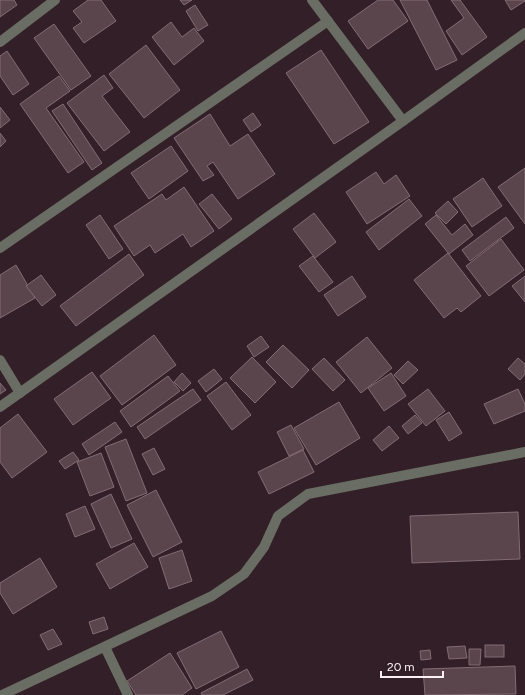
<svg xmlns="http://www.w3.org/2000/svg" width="525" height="695" viewBox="0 0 525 695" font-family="Figtree,sans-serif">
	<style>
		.building { fill: #5b454d; stroke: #836c74 }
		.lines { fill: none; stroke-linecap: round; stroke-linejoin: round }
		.minor { stroke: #6a6d64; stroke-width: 10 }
	</style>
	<rect width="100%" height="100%" fill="#321f27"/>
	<g class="building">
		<polygon points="0,0 14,0 17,5 0,17"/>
		<polygon points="88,0 101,0 116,21 84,43 73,28 82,22 73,11"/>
		<polygon points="180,0 192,0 184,5"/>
		<polygon points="378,0 393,0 408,21 368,49 348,21"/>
		<polygon points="400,0 427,0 457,60 436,70"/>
		<polygon points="451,0 460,0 487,37 462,55 446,31 464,18"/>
		<polygon points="505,0 525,0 525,1 511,10"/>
		<polygon points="195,5 208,25 198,31 186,11"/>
		<polygon points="171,22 182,37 194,28 204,41 174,65 152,37"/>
		<polygon points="54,24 91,76 71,90 34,38"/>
		<polygon points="146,45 180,90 144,118 109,74"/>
		<polygon points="321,50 369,122 334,144 286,73"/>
		<polygon points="7,51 29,84 13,95 0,76 0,56"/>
		<polygon points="104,75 113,88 102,96 130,132 104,151 67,103"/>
		<polygon points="59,76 70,91 46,108 84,162 68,173 20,104"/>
		<polygon points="63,104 102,163 92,170 52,111"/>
		<polygon points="0,107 10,120 0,128"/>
		<polygon points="253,113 261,125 251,132 243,120"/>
		<polygon points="210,114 230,146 248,134 275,174 238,199 213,162 207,166 214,175 203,181 174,138"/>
		<polygon points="0,133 6,141 0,147"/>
		<polygon points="171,146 188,171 149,199 131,173"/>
		<polygon points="525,168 525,224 498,187"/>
		<polygon points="376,172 384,184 396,175 410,196 367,224 346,192"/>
		<polygon points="483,178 502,206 472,227 453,199"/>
		<polygon points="184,187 214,231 191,247 183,234 155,253 150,245 134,256 114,226 162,194 166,200"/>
		<polygon points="212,194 232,219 219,229 199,204"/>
		<polygon points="409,199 422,216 379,250 366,232"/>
		<polygon points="448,201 458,212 446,224 435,213"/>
		<polygon points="314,213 336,242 315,258 293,229"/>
		<polygon points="100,215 123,249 109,259 86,225"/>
		<polygon points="436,215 452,235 465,224 473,235 449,254 425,224"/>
		<polygon points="506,217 514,228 470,261 462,250"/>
		<polygon points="501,239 524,270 489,296 466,266"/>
		<polygon points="448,253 481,296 461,312 457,308 444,318 414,280"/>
		<polygon points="129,254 144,275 76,326 60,306"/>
		<polygon points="313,256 333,282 319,292 299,266"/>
		<polygon points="16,265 35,298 0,318 0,275"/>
		<polygon points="41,275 56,295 42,306 26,286"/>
		<polygon points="352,276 366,297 338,316 324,295"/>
		<polygon points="525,276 525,302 512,286"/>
		<polygon points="154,335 176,365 122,405 100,376"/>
		<polygon points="261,336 269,347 254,357 247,346"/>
		<polygon points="367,337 392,368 361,393 336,362"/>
		<polygon points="283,345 309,370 292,388 266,362"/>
		<polygon points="252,357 276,382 255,403 230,378"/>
		<polygon points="324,358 345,380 333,391 312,369"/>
		<polygon points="518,358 525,364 525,374 520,380 508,369"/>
		<polygon points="408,361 418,370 403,384 394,375"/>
		<polygon points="214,369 222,379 206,392 198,381"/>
		<polygon points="92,372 111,398 73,425 54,399"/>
		<polygon points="182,373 191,383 183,391 174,382"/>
		<polygon points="391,373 406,396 384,411 368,388"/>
		<polygon points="168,376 180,391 131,427 120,411"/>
		<polygon points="226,382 251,415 232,430 207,396"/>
		<polygon points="0,383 6,390 0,394"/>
		<polygon points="193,389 201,400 145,439 137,427"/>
		<polygon points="428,389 445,411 426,426 408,404"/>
		<polygon points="518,389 525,404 525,411 494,424 484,404"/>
		<polygon points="339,402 360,438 316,465 294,428"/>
		<polygon points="449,412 462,433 449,441 436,420"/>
		<polygon points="18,414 47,452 12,478 0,462 0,428"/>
		<polygon points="415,415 422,423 408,434 402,426"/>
		<polygon points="115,422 122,432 89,455 82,444"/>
		<polygon points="291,425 304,449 289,456 277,432"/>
		<polygon points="389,426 399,438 382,451 373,440"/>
		<polygon points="126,439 147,493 126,501 105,447"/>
		<polygon points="154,448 165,469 153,475 142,454"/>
		<polygon points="303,450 314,472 269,494 258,472"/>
		<polygon points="73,452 79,460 65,469 59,461"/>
		<polygon points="101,453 114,487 90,496 77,462"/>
		<polygon points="156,490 182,542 153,557 127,505"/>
		<polygon points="111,494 132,539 111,548 91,504"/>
		<polygon points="85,506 95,529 75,537 66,514"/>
		<polygon points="518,512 520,559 412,563 410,516"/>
		<polygon points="134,543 148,567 110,589 96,564"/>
		<polygon points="182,550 192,581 169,589 159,558"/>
		<polygon points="40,558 57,587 13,614 0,593 0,583"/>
		<polygon points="104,617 108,629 93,634 89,622"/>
		<polygon points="53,629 62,644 48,650 40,635"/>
		<polygon points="221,631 239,667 196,689 177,653"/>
		<rect x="485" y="645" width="19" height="12"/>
		<polygon points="465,646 467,658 449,659 447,647"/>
		<polygon points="469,649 481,649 480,665 469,665"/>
		<polygon points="430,650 431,659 421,660 420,651"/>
		<polygon points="170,653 192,688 182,695 136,695 127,681"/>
		<polygon points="515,666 516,694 425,695 423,669"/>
		<polygon points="247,669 253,680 223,695 202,695 201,693"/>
	</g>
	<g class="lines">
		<g class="minor">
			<polyline points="312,0 403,121"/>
			<polyline points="0,42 55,0"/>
			<polyline points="0,248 328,21"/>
			<polyline points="0,360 20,393"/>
			<polyline points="0,407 403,121 525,33"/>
			<polyline points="105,647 128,695"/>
			<polyline points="2,695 212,596 244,574 264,547 278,516 308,494 525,452"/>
		</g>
	</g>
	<path d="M381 671v6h62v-6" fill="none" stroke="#fdf0f4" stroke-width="2"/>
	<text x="387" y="671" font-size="12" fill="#fdf0f4" stroke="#321f27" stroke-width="3" paint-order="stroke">20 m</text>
</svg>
